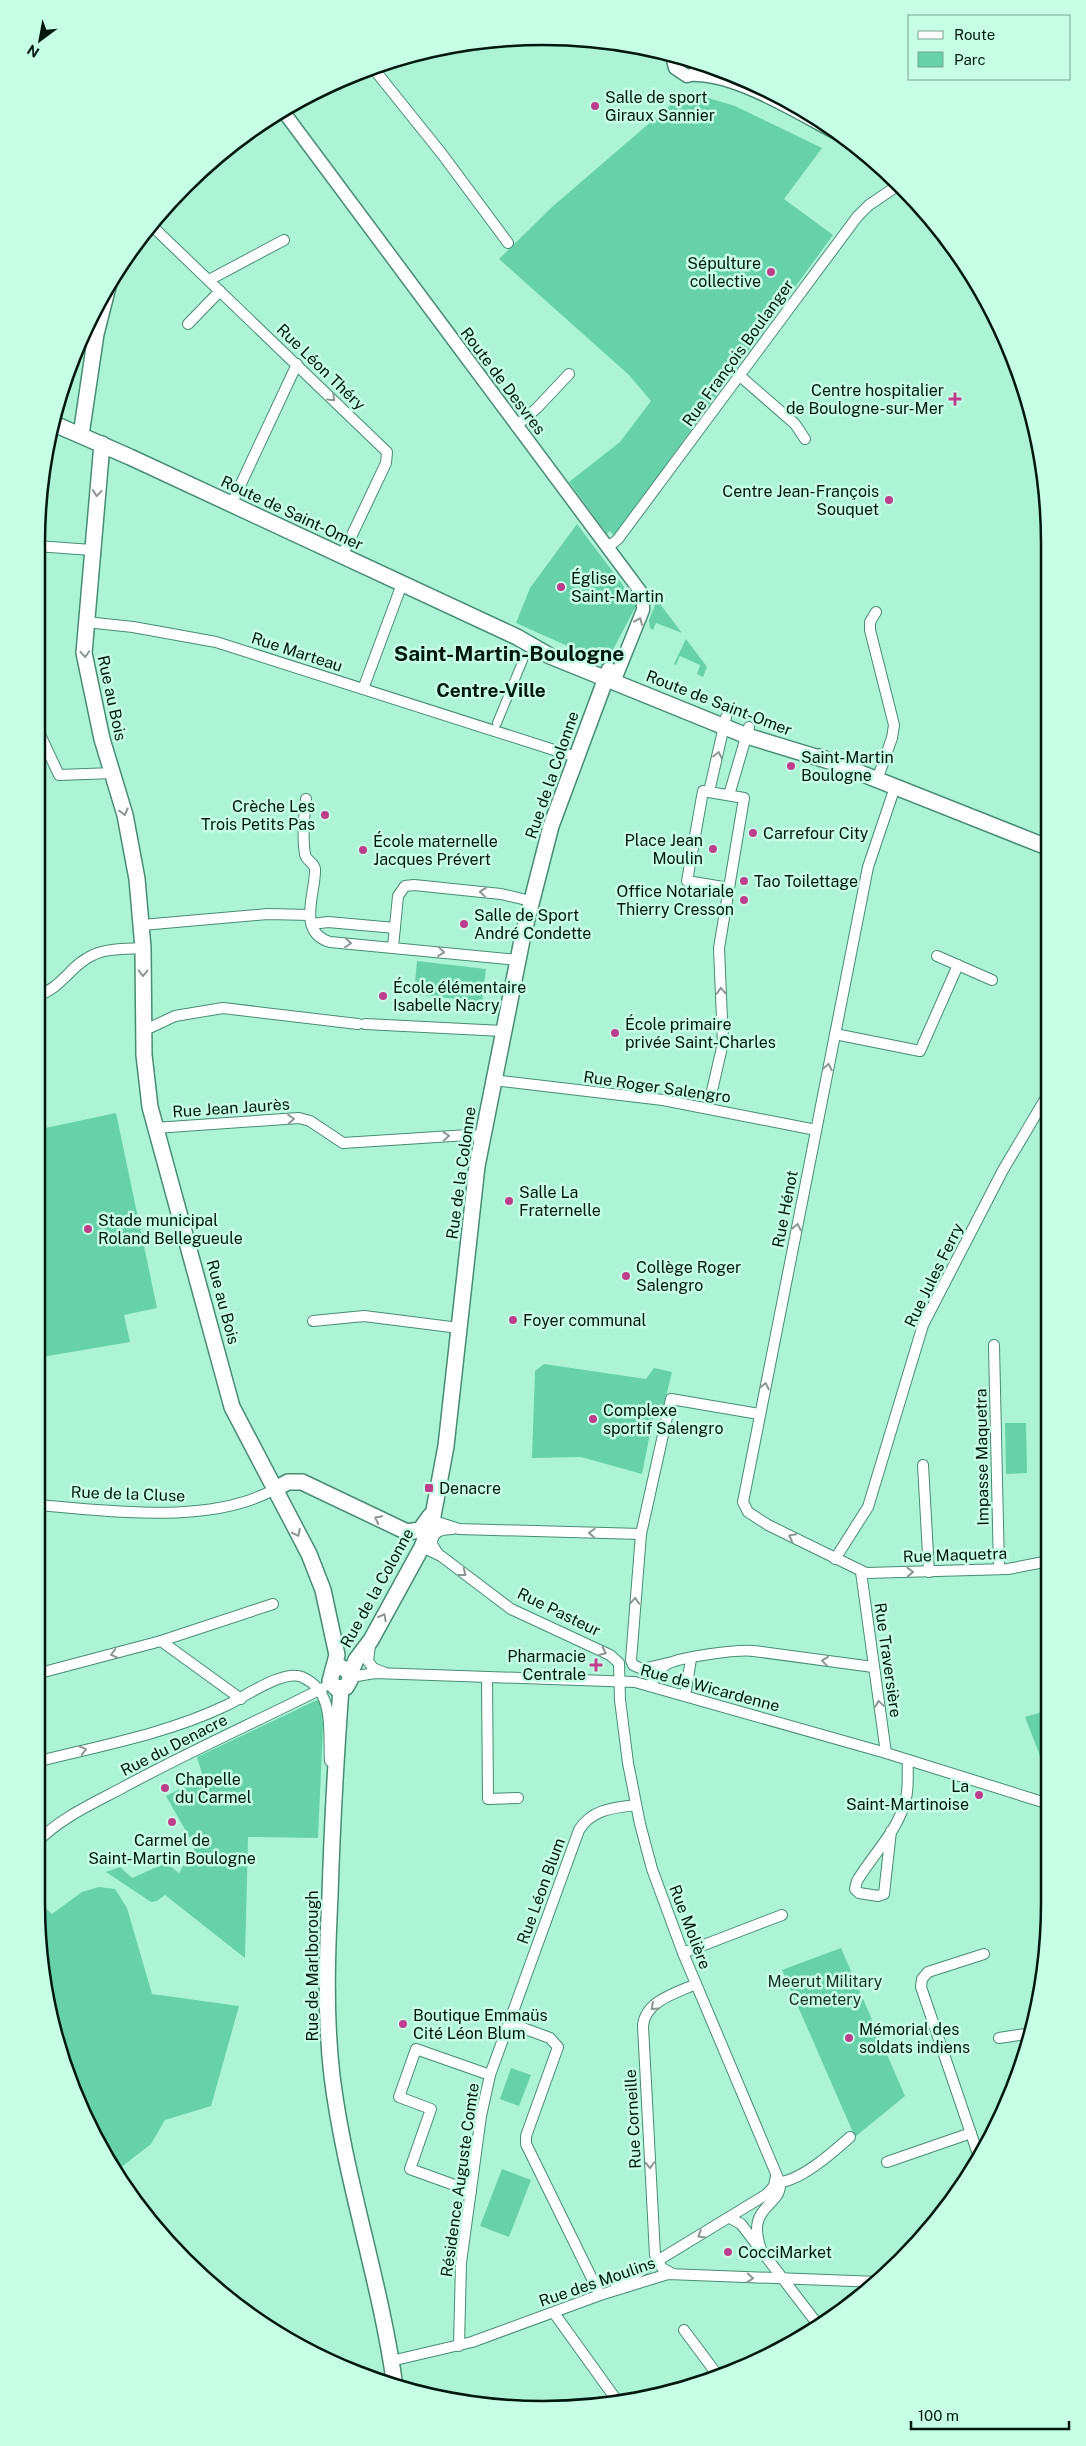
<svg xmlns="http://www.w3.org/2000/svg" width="1086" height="2446" viewBox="0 0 1086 2446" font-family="'Public Sans',sans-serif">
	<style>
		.green { fill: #67d1aa }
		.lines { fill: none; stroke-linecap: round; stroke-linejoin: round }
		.pedestrian-casing { stroke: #478c73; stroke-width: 10 }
		.minor-casing { stroke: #478c73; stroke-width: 12 }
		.tertiary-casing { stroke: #478c73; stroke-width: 15 }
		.secondary-casing { stroke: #478c73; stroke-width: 18 }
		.pedestrian { stroke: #fff; stroke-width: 8 }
		.minor { stroke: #fff; stroke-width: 10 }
		.tertiary { stroke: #fff; stroke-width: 12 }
		.secondary { stroke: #fff; stroke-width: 15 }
		.oneway { stroke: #8c9793 }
		.poi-dot { fill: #bd3e8a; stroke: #c6fee6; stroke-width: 2 }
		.labels { text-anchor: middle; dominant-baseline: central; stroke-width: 5; stroke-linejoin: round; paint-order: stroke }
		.poi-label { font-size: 16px; fill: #00180f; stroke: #c6fee6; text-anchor: start }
		.street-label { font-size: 16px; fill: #00180f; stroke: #c6fee6 }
		.park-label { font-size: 16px; fill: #1b3028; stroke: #c6fee6 }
		.quarter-label { font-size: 19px; font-weight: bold; fill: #00180f; stroke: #c6fee6 }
		.district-label { font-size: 21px; font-weight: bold; fill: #00180f; stroke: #c6fee6 }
		.rim { fill: none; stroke: #00180f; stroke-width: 2.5 }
	</style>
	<rect width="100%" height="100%" fill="#adf4d7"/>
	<g class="green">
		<polygon points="705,97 735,106 822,148 784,199 833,235 614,536 610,531 607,534 569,482 620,442 651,401 629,375 499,259 552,207 674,102"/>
		<polygon points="577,524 637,604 606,663 516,623 530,588"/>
		<polygon points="657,600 682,633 656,623 653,630 650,628 649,620"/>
		<polygon points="686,639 707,667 703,677 697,674 700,665 680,656 676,665 674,664"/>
		<polygon points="417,961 486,969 482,1002 414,994"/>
		<polygon points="116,1113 157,1308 124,1315 130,1342 36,1358 36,1130"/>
		<polygon points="544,1364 646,1379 654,1368 672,1372 664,1405 655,1409 642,1474 581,1457 532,1458 535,1371"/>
		<polygon points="1005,1423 1026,1423 1027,1473 1006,1474"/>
		<polygon points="317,1700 324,1706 318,1838 248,1837 245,1958 165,1895 157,1901 151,1902 106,1872 120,1867 132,1878 166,1863 179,1873 195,1847 166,1796 203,1777 197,1757"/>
		<polygon points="1049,1710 1049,1779 1025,1717"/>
		<path d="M99 1887 115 1889 127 1908 152 1994 239 2006 211 2106 165 2120 151 2144 115 2172C85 2129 56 2054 46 2002 40 1970 39 1936 36 1903V1900L52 1914 82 1892Z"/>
		<polygon points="841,1948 905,2096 855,2137 782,1970"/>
		<polygon points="511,2068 531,2075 519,2106 500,2099"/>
		<polygon points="502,2169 531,2180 509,2237 480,2226"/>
	</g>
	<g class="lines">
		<g class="pedestrian-casing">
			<polyline id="pedestrian" points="497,723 523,660"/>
		</g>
		<g class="minor-casing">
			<g id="minor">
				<polyline points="373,68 442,154 508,243"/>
				<polyline points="151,225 387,452 386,463 342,556"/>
				<polyline points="209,280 284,240"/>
				<polyline points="188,324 220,291"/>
				<polyline points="740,376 795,424 805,439"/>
				<polyline points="516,426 537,408 569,374"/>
				<polyline points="231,505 297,364"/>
				<polyline points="605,544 612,544 618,539 857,217 869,205 900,184"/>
				<polyline points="36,546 92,550"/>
				<polyline points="876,612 870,622 870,630 894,725 892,738 877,780"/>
				<polyline points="86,622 133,627 216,642 576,757"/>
				<polyline points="363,689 402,584"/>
				<polyline points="36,726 59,775 113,773"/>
				<polyline points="895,787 868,867 743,1502 748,1512 768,1525 866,1573 1008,1569 1049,1561"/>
				<polygon points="703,791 744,798 729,888 687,881"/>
				<polyline points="709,792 726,717"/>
				<polyline points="729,795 749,727"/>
				<path d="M306 799C304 816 302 837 305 854 306 861 314 862 315 869 316 892 296 932 330 942L518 960"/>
				<polyline points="312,924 328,922 395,928"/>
				<polyline points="142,925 268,914 310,915"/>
				<polyline points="393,947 398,896 405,886 414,885 501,894 531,901"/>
				<polyline points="937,956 992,980"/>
				<path d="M36 996C63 988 70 965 93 955 107 948 128 949 143 948"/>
				<polyline points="365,1024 503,1031"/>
				<polyline points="143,1031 175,1016 223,1008 358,1024"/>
				<polyline points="835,1034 920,1051 958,965"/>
				<polyline points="493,1080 663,1100 816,1130"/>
				<polyline points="708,1108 723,1043 719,948 729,888"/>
				<polyline points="155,1128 299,1118 310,1121 343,1143 468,1135 482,1136"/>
				<polyline points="313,1321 364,1316 459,1328"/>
				<polyline points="994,1345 999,1569"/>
				<polyline points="923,1465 929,1572"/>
				<path d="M36 1505C108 1510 209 1526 275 1489"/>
				<polyline points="428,1519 459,1529 641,1534"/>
				<path d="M422 1547 441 1556 511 1609 610 1655 619 1663 620 1700 628 1763 640 1824 652 1869 683 1953 780 2183C782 2207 745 2205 761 2249"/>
				<path d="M438 1554 432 1544C432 1531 442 1529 453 1529"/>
				<polyline points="835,1559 868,1507 923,1325 1003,1170 1047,1096"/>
				<polyline points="861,1572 886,1753"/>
				<polyline points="161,1641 241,1699"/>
				<polyline points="370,1645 368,1661 373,1668 383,1672"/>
				<polyline points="668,1663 642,1669 633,1665 631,1660 641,1534 671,1399 759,1414"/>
				<polyline points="36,1674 161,1641 273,1604"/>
				<polyline points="351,1677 375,1673 635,1682 886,1753 1049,1804"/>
				<polyline points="487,1677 488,1799 518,1798"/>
				<path d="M650 1686C655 1678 659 1669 667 1664 681 1657 737 1649 754 1651L873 1667"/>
				<polyline points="685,1696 691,1659"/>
				<path d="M36 1762C99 1746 166 1734 225 1706 243 1698 283 1669 302 1677 336 1692 328 1731 330 1761"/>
				<path d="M891 1831 884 1894 878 1896 859 1893 855 1889 857 1881C873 1854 899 1830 906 1798 909 1786 907 1773 908 1760"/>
				<path d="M36 1843C60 1818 92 1804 122 1788 188 1752 256 1722 323 1688"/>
				<polyline points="683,1953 782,1915"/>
				<polyline points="509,2023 550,2038 558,2047 526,2136 526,2144 600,2295"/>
				<polyline points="999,2038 1032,2033"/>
				<polyline points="980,2160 921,1987 922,1979 928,1972 984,1954"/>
				<polyline points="887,2162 971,2133"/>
				<path d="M775 2183C800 2182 832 2153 850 2137"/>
				<polyline points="471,2191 410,2169 431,2109 399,2097 416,2049 490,2075"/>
				<polyline points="730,2218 741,2224 819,2326"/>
				<path d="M673 2274 662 2268 655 2255 643 2026C645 2001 676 1993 696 1984"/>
				<polyline points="616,2286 767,2194 774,2186 776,2176"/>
				<polyline points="554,2313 618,2402"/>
				<polyline points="684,2330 719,2377"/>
				<path d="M459 2346 461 2263 481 2116 490 2075 579 1830C592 1809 613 1808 636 1805"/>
				<polyline points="391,2361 472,2342 600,2295 668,2274 879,2282"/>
			</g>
		</g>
		<g class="tertiary-casing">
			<g id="tertiary">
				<polyline points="672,55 675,68 687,76 700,73 707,64"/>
				<path d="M696 75C739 75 803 116 842 136"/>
				<polyline points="283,111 643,595 643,610 614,682"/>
			</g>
		</g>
		<g class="secondary-casing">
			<g id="secondary">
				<polyline points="52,423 130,457 517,637 550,656 747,736 829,761"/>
				<polyline points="81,435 96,334 109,283"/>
				<polyline points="102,444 84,653 102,739 125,815 137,879 143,948 144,1055 150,1107 232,1407 309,1554 323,1590 337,1655 330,1681 336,1688 346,1687 350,1680 349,1672 341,1667 333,1669"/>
				<polyline points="820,757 1047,847"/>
				<polyline points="275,1489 288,1482 302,1482 407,1532 420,1530 430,1516"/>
				<polyline points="350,1674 356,1660 371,1640 422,1547 432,1521 446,1446 477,1166 523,935 551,826 609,670"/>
				<path d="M341 1688C336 1757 332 1826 330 1896 327 1956 325 2016 332 2076 345 2181 381 2282 395 2387"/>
			</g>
		</g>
		<use href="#pedestrian" class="pedestrian"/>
		<use href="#minor" class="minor"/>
		<use href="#tertiary" class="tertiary"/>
		<use href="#secondary" class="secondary"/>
	</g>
	<defs><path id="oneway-chevron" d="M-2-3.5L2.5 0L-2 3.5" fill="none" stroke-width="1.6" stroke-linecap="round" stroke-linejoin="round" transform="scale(1.25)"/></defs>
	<g class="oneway">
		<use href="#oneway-chevron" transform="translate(332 398) rotate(44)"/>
		<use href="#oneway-chevron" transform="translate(97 493) rotate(95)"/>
		<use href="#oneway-chevron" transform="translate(639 621) rotate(-68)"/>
		<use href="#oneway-chevron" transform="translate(85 654) rotate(86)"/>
		<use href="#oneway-chevron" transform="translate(718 755) rotate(-77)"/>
		<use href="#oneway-chevron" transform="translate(124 812) rotate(76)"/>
		<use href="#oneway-chevron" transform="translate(483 892) rotate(-174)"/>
		<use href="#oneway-chevron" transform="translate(348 943) rotate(5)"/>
		<use href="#oneway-chevron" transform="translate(441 952) rotate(6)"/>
		<use href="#oneway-chevron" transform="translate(143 973) rotate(91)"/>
		<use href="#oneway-chevron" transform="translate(721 991) rotate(-93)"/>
		<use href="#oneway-chevron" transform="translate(828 1067) rotate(-79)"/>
		<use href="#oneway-chevron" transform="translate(291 1119) rotate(-4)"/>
		<use href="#oneway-chevron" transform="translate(446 1136) rotate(-4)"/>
		<use href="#oneway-chevron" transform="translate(797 1227) rotate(-79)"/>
		<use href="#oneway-chevron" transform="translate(765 1386) rotate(-78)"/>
		<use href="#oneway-chevron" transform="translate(378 1519) rotate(-153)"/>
		<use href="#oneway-chevron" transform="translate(297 1533) rotate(63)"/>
		<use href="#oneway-chevron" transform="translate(592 1533) rotate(-178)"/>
		<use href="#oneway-chevron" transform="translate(792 1537) rotate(-153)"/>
		<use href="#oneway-chevron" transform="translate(910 1572) rotate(-2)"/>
		<use href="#oneway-chevron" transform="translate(463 1573) rotate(38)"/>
		<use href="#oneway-chevron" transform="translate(635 1601) rotate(-86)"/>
		<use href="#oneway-chevron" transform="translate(383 1617) rotate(-62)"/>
		<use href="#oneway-chevron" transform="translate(603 1652) rotate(25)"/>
		<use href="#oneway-chevron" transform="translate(114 1654) rotate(165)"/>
		<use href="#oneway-chevron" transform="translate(825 1661) rotate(-173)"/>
		<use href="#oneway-chevron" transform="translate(879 1704) rotate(-98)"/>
		<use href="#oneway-chevron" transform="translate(83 1750) rotate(-15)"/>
		<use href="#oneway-chevron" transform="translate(654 2007) rotate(138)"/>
		<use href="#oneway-chevron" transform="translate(650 2165) rotate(87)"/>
		<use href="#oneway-chevron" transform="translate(701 2235) rotate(149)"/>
		<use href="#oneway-chevron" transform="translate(750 2278) rotate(4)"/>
	</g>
	<g class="poi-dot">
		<circle cx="595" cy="106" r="5"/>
		<circle cx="771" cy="272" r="5"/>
		<path d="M952.5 391.5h5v5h5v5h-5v5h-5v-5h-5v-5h5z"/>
		<circle cx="889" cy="500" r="5"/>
		<circle cx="561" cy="587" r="5"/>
		<circle cx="791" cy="766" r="5"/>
		<circle cx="325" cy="815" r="5"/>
		<circle cx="753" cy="833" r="5"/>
		<circle cx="713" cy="849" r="5"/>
		<circle cx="363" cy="850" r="5"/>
		<circle cx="744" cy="881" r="5"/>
		<circle cx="744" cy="900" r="5"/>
		<circle cx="464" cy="924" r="5"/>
		<circle cx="383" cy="996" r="5"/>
		<circle cx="615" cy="1033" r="5"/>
		<circle cx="509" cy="1201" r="5"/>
		<circle cx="88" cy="1229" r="5"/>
		<circle cx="626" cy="1276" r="5"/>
		<circle cx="513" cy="1320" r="5"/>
		<circle cx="593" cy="1419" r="5"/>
		<rect x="424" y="1483" width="10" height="10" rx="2.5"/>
		<path d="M593.5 1657.5h5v5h5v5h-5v5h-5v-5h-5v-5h5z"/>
		<circle cx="165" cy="1788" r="5"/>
		<circle cx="979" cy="1795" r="5"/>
		<circle cx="172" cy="1822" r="5"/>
		<circle cx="403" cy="2024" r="5"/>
		<circle cx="849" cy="2038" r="5"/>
		<circle cx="728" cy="2252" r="5"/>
	</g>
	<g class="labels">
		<g class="poi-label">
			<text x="605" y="97">Salle de sport<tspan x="605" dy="18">Giraux Sannier</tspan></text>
			<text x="761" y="263" text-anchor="end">Sépulture<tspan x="761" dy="18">collective</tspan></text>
			<text x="944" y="390" text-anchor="end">Centre hospitalier<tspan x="944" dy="18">de Boulogne-sur-Mer</tspan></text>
			<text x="879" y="491" text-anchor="end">Centre Jean-François<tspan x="879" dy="18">Souquet</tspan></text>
			<text x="571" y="578">Église<tspan x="571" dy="18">Saint-Martin</tspan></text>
			<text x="801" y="757">Saint-Martin<tspan x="801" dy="18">Boulogne</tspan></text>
			<text x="315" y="806" text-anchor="end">Crèche Les<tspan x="315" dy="18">Trois Petits Pas</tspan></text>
			<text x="763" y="833">Carrefour City</text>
			<text x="703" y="840" text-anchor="end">Place Jean<tspan x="703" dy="18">Moulin</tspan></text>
			<text x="373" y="841">École maternelle<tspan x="373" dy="18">Jacques Prévert</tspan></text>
			<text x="754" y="881">Tao Toilettage</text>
			<text x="734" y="891" text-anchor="end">Office Notariale<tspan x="734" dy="18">Thierry Cresson</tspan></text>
			<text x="474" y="915">Salle de Sport<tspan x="474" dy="18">André Condette</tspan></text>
			<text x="393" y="987">École élémentaire<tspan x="393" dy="18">Isabelle Nacry</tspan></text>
			<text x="625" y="1024">École primaire<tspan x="625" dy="18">privée Saint-Charles</tspan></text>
			<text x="519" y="1192">Salle La<tspan x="519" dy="18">Fraternelle</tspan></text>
			<text x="98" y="1220">Stade municipal<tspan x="98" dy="18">Roland Bellegueule</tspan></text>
			<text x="636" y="1267">Collège Roger<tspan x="636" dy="18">Salengro</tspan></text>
			<text x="523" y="1320">Foyer communal</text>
			<text x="603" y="1410">Complexe<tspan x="603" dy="18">sportif Salengro</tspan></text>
			<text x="439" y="1488">Denacre</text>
			<text x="586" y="1656" text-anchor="end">Pharmacie<tspan x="586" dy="18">Centrale</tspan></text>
			<text x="175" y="1779">Chapelle<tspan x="175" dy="18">du Carmel</tspan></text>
			<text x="969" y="1786" text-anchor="end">La<tspan x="969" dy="18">Saint-Martinoise</tspan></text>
			<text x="172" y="1840" text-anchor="middle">Carmel de<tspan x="172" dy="18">Saint-Martin Boulogne</tspan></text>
			<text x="413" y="2015">Boutique Emmaüs<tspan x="413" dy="18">Cité Léon Blum</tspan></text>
			<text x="859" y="2029">Mémorial des<tspan x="859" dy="18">soldats indiens</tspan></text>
			<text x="738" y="2252">CocciMarket</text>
		</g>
		<g class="street-label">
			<text transform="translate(738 353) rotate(-54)">Rue François Boulanger</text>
			<text transform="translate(321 367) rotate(44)">Rue Léon Théry</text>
			<text transform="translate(503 381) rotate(53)">Route de Desvres</text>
			<text transform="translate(292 513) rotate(25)">Route de Saint-Omer</text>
			<text transform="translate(297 652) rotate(18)">Rue Marteau</text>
			<text transform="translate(112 698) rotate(78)">Rue au Bois</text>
			<text transform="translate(719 703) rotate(21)">Route de Saint-Omer</text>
			<text transform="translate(552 775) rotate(-71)">Rue de la Colonne</text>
			<text transform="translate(657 1087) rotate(8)">Rue Roger Salengro</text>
			<text transform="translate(231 1108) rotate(-4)">Rue Jean Jaurès</text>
			<text transform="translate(461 1173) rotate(-82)">Rue de la Colonne</text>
			<text transform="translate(785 1209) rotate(-79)">Rue Hénot</text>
			<text transform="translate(934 1275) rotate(-64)">Rue Jules Ferry</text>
			<text transform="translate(223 1302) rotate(75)">Rue au Bois</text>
			<text transform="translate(982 1457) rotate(-91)">Impasse Maquetra</text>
			<text transform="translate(128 1494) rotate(2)">Rue de la Cluse</text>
			<text transform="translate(955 1555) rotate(-2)">Rue Maquetra</text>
			<text transform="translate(377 1588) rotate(-61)">Rue de la Colonne</text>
			<text transform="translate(559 1612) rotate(26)">Rue Pasteur</text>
			<text transform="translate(888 1660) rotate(82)">Rue Traversière</text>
			<text transform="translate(710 1688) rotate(15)">Rue de Wicardenne</text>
			<text transform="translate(174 1745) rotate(-27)">Rue du Denacre</text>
			<text transform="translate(541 1891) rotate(-70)">Rue Léon Blum</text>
			<text transform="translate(690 1927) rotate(69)">Rue Molière</text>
			<text transform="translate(312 1966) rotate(-90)">Rue de Marlborough</text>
			<text transform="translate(633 2119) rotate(-93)">Rue Corneille</text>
			<text transform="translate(460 2180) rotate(-82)">Résidence Auguste Comte</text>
			<text transform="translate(597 2282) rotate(-19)">Rue des Moulins</text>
		</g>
		<g class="park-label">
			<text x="825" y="1981">Meerut Military<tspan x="825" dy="18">Cemetery</tspan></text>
		</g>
		<g class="quarter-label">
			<text x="491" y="690">Centre-Ville</text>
		</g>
		<g class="district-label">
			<text x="509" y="653">Saint-Martin-Boulogne</text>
		</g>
	</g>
	<path d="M0 0H1086V2446H0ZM543 45H543A498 498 0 0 1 1041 543V1903A498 498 0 0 1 543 2401H543A498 498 0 0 1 45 1903V543A498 498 0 0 1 543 45Z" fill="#c6fee6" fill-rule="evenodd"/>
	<path class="rim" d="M543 45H543A498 498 0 0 1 1041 543V1903A498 498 0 0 1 543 2401H543A498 498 0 0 1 45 1903V543A498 498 0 0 1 543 45Z"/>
	<rect x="908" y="15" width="162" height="65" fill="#c6fee6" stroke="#77a290"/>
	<rect x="918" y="31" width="25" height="8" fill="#ffffff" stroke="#77a290"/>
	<text x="954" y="40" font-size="15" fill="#00180f">Route</text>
	<rect x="918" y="52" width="25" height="15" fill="#67d1aa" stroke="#77a290"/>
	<text x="954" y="65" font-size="15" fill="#00180f">Parc</text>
	<g transform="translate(40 40) rotate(212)" stroke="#c6fee6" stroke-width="4" paint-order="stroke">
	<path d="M0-4L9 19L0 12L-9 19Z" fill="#00180f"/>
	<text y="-8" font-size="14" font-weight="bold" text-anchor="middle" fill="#00180f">N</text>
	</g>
	<path d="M911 2421v8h158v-8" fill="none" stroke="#00180f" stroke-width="2.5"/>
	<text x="918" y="2421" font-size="15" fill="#00180f" stroke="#c6fee6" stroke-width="4" paint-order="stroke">100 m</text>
</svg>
